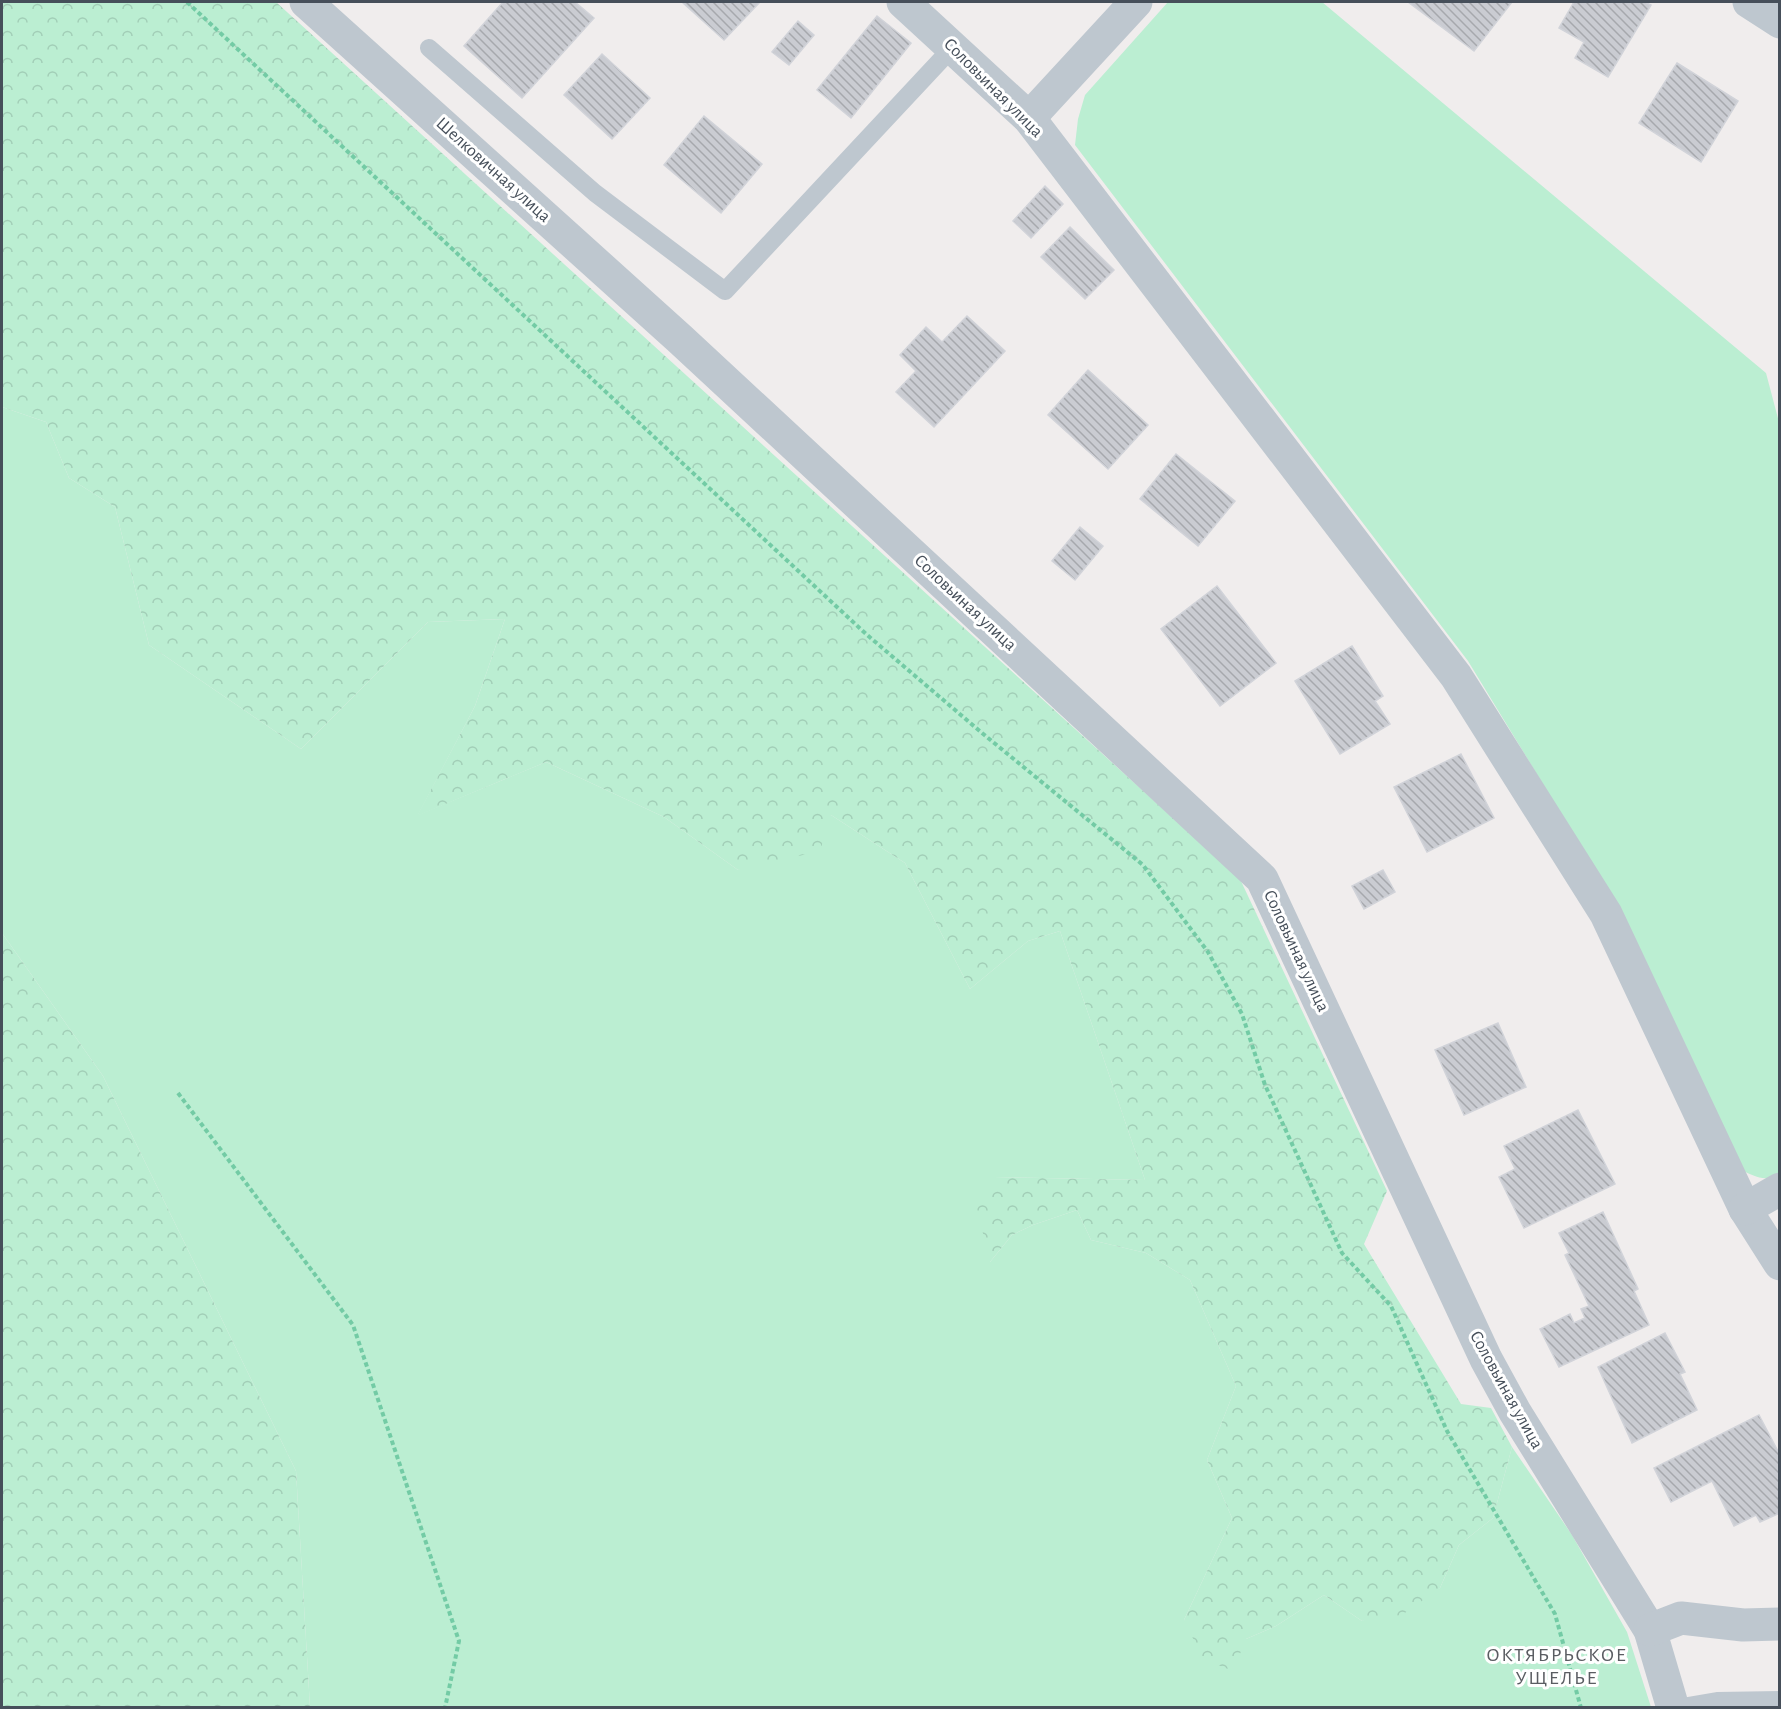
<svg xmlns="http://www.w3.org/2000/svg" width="1781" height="1709" viewBox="0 0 1781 1709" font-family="'Alegreya Sans',sans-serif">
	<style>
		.grass { fill: #bbeed2 }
		.forest { fill: url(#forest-crowns) }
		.building { fill: url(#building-back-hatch); stroke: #d1d3d9; stroke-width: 1.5 }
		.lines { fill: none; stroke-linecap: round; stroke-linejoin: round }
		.path { stroke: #73cba5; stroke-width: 4; stroke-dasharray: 4.5 3; stroke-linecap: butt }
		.lane { stroke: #bec7cf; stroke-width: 18 }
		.street { stroke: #bec7cf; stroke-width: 33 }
		.labels { text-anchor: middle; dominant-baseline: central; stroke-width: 6; stroke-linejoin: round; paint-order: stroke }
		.street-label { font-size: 18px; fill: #464f5a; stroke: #fff }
		.neighbourhood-label { font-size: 20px; letter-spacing: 1.5px; fill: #5a5d62; stroke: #fff }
	</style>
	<defs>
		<pattern id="forest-crowns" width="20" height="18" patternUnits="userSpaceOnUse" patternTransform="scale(1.5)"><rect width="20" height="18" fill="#bbeed2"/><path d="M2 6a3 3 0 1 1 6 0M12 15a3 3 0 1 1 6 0" fill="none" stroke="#a2ceb7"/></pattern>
		<pattern id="building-back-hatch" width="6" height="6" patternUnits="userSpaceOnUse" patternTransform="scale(1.5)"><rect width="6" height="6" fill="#caccd2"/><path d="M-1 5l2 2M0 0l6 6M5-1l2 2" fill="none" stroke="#a6a8ad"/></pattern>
	</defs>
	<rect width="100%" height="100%" fill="#f0eded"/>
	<g class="grass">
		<path d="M1168 2H1322L1766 373 1780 426 1779 1174C1766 1183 1753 1176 1740 1169L1617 906 1468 661 1075 145 1078 119 1085 95Z"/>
		<polygon points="2,407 46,422 69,478 115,507 149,645 301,749 428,622 505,619 475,706 418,815 546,762 664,817 738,870 831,815 905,863 970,989 1028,941 1060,931 1145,1180 995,1177 990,1262 1012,1235 1033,1225 1077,1210 1091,1240 1146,1253 1190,1280 1236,1386 1207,1460 1232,1518 1184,1620 1246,1639 1276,1626 1324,1595 1362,1621 1440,1588 1459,1545 1493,1518 1512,1447 1572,1535 1627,1632 1651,1707 310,1707 296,1471 103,1076 2,933"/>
	</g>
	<g class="forest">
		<polygon points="2,2 276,2 1240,879 1387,1191 1364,1244 1461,1404 1491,1408 1512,1447 1493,1518 1459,1545 1440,1588 1402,1615 1362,1621 1324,1595 1276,1626 1246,1639 1233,1671 1203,1659 1184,1620 1232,1518 1207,1460 1236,1386 1190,1280 1146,1253 1091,1240 1077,1210 1033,1225 1012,1235 990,1262 976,1205 994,1177 1145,1180 1060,931 1028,941 970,989 905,863 831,815 820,851 738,870 664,817 546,762 417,816 475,706 505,619 428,622 301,749 149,645 115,507 69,478 46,422 2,407"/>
		<polygon points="2,933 103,1076 296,1471 310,1707 2,1707"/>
	</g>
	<g class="building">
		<polygon points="503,2 575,2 594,18 522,98 464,46"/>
		<polygon points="682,2 760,2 724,40"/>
		<polygon points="1408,2 1512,2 1474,51"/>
		<polygon points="1574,2 1645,2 1651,5 1608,77 1575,58 1584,42 1559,28"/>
		<polygon points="877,16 911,43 851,118 817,90"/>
		<polygon points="798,21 814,35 789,65 772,52"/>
		<polygon points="602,54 650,98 612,139 564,95"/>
		<polygon points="1677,63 1738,101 1701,162 1639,123"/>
		<polygon points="704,116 762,164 721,213 664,165"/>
		<polygon points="1045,186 1063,204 1031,238 1013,221"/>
		<polygon points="1070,227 1114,270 1085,299 1041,257"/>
		<polygon points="967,316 1005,351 934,427 896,392 916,371 900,355 926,327 942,342"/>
		<polygon points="1088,370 1148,425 1108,469 1048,415"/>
		<polygon points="1176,454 1235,501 1198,546 1140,499"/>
		<polygon points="1080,527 1103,546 1075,580 1052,561"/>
		<polygon points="1217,586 1276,663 1220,706 1161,629"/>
		<polygon points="1352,646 1383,696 1375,701 1390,724 1340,754 1295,681"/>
		<polygon points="1461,754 1494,818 1427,852 1394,787"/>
		<polygon points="1383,870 1395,892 1364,909 1352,886"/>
		<polygon points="1498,1023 1526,1087 1464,1115 1435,1050"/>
		<polygon points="1578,1110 1615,1184 1524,1228 1499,1177 1515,1169 1504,1146"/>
		<polygon points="1603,1212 1638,1289 1634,1291 1649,1325 1559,1367 1540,1329 1570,1314 1574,1323 1585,1318 1581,1309 1589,1306 1565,1255 1569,1253 1559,1233"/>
		<polygon points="1665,1333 1685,1372 1680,1374 1697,1410 1632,1443 1598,1367"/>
		<polygon points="1759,1415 1780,1455 1780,1513 1760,1522 1756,1515 1734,1526 1712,1481 1671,1502 1654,1468"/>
	</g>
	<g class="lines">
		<g class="path">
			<polyline points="187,2 866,634 982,733 1143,865 1208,952 1242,1014 1265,1085 1342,1253 1391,1306 1447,1431 1555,1614 1581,1708"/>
			<polyline points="178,1093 353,1325 459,1641 445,1708"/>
		</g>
		<g class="lane">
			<polyline points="429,48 595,193 725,291 953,47"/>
			<polyline points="1676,1708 1717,1701 1780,1700"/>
		</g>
		<g class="street">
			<polyline points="306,2 680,339 1262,879 1486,1359 1515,1412 1650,1630 1673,1708"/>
			<polyline points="903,2 1029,118 1456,676 1606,914 1745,1209 1780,1264"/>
			<polyline points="1749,2 1780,22"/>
			<polyline points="1029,118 1136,2"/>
			<polyline points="1745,1209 1780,1189"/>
			<polyline points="1650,1630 1681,1618 1743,1625 1780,1624"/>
		</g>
	</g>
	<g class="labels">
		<g class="street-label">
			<text transform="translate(993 88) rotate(45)">Соловьиная улица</text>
			<text transform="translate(493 170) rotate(42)">Шелковичная улица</text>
			<text transform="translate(965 603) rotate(43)">Соловьиная улица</text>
			<text transform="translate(1296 951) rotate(65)">Соловьиная улица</text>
			<text transform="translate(1506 1390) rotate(61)">Соловьиная улица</text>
		</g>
		<g class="neighbourhood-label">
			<text x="1557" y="1655">ОКТЯБРЬСКОЕ<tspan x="1557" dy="23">УЩЕЛЬЕ</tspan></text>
		</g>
	</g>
	<rect width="1781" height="1709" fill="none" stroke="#464f5a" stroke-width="6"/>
</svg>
